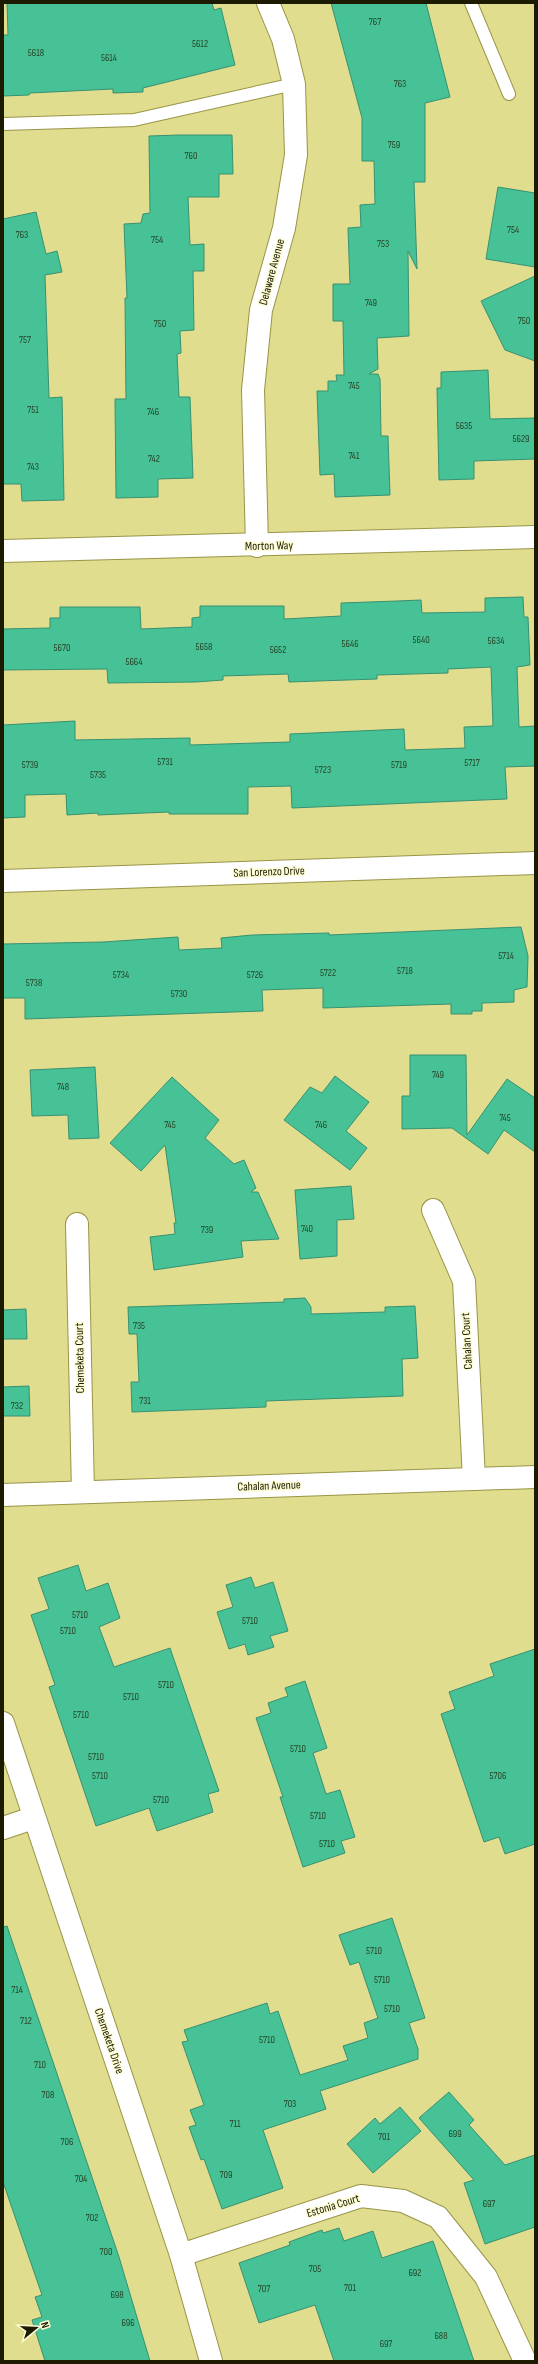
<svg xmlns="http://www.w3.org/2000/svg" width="538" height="2364" viewBox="0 0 538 2364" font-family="'Sofia Sans Condensed',sans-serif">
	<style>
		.building { fill: #47c196; stroke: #379171 }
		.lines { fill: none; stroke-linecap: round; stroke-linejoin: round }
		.service-casing { stroke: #999548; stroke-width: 14 }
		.minor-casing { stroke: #999548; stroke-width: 24 }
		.tertiary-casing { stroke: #999548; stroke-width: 24 }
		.service { stroke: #fff; stroke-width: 12 }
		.minor { stroke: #fff; stroke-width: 22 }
		.tertiary { stroke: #fff; stroke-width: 22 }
		.labels { text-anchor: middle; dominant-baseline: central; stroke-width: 3; stroke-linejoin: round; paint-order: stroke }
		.number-label { font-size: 10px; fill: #274426 }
		.street-label { font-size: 12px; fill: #1c1a00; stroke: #fcfcd5 }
	</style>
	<rect width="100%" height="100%" fill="#e0dd8e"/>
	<g class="building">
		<polygon points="7,3 212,3 214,10 221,8 235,65 143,88 143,92 113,93 113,89 30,93 29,95 3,96 3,35 8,35"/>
		<polygon points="331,3 426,3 450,97 425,103 425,182 414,182 417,269 408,251 409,336 377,338 378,369 369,374 378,374 380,379 381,436 388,436 390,495 335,497 334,474 320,475 317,391 328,391 328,381 337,381 336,375 344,375 343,321 333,321 333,284 350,284 348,228 361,227 360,205 375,204 374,161 362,161 362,118"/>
		<polygon points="179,135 232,135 233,174 219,174 219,197 188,197 190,245 204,244 204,271 193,271 194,330 180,331 181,353 177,354 179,397 190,397 193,478 158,479 158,497 116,498 115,399 126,399 125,298 127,298 124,224 141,223 143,214 150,213 149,136"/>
		<polygon points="498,187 535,193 535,267 486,259"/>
		<polygon points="36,212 46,254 57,251 62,272 45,275 49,398 62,397 64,500 22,501 21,484 3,484 3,219"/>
		<polygon points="535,276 535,361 505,350 481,301"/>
		<polygon points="488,370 490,419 535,418 535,459 474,461 474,479 439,480 437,388 441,388 441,372"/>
		<polygon points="523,597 524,617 528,617 530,665 517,667 519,727 535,726 535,766 505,767 507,799 292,808 291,786 248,787 248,814 169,814 169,812 98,815 98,813 67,815 66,794 25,795 25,817 3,818 3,725 75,721 75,740 190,738 190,745 290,742 290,734 404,729 405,750 465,748 464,727 493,726 491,667 448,669 448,673 377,675 377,679 289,682 288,674 223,676 223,680 196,682 108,683 107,669 3,670 3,629 50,628 50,618 60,618 60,607 140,607 141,629 192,627 192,618 200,617 200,606 284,606 284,619 341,616 341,603 397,601 421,600 422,613 485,612 485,598"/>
		<polygon points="521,927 528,956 527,987 514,990 514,1002 482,1003 482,1011 472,1011 472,1014 451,1014 451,1004 323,1008 323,988 262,990 263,1011 25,1019 25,998 3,998 3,944 103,942 178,937 179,950 222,948 221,938 252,935 329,933 329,935"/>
		<polygon points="410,1055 466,1055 467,1135 507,1079 535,1098 535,1152 504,1130 488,1154 452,1128 402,1129 402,1096 410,1096"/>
		<polygon points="95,1067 99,1138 69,1139 68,1115 32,1116 30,1070"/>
		<polygon points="335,1076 369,1102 346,1131 367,1148 350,1170 284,1120 310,1087 322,1093"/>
		<polygon points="172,1077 219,1120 205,1138 234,1164 244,1160 256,1188 251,1192 258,1192 279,1239 241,1241 243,1257 154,1270 150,1237 175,1234 174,1223 176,1223 165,1145 141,1171 110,1143"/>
		<polygon points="351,1186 354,1219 337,1220 337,1256 300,1259 295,1190"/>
		<polygon points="305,1298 311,1307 311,1314 385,1312 385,1307 415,1306 418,1358 402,1359 403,1396 266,1401 266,1407 132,1412 131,1382 139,1382 137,1334 129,1334 128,1307 284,1302 284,1299"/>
		<polygon points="26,1309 27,1339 3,1339 3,1310"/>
		<polygon points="29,1386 30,1416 3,1416 3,1387"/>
		<polygon points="78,1565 86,1591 108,1583 120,1618 99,1627 114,1667 170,1648 219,1791 208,1794 213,1812 157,1831 149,1808 96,1826 49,1687 55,1685 31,1615 49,1609 38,1578"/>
		<polygon points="251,1577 255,1588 273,1582 288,1631 270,1636 274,1647 248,1655 245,1644 229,1649 217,1612 233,1607 226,1585"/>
		<polygon points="535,1649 535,1844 505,1854 499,1837 484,1842 441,1714 455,1709 449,1692 494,1676 490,1664"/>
		<polygon points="305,1681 327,1748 313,1753 326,1794 340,1790 355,1837 341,1841 345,1853 303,1867 280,1797 283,1797 256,1718 271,1713 268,1703 288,1696 285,1688"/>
		<polygon points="392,1918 425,2018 409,2023 418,2049 418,2059 320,2091 326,2109 263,2130 283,2188 222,2209 204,2159 201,2160 189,2127 196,2125 190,2110 204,2105 182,2042 188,2041 184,2030 267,2003 270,2014 278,2011 300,2075 348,2060 343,2046 368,2038 364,2023 378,2018 359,1962 350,1965 339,1935"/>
		<polygon points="7,1926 119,2257 150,2361 45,2361 32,2320 42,2317 35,2297 42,2295 3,2182 3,1927"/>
		<polygon points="449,2092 474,2120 469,2125 505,2165 535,2155 535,2227 485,2244 464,2183 474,2180 419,2118"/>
		<polygon points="400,2107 421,2131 373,2173 347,2144 375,2118 380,2124"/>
		<polygon points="339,2228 344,2241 373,2231 382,2258 433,2241 474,2361 334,2361 315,2305 259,2323 239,2263 290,2245 289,2242 322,2230 323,2233"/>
	</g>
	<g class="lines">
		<g class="service-casing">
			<g id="service">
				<polyline points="471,3 509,94"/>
				<polyline points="3,124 134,120 294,84"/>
			</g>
		</g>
		<g class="minor-casing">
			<g id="minor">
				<polyline points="257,546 253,390 261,310 284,228 296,155 294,84 283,39 268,3"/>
				<polyline points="3,551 535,537"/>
				<polyline points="3,881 535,863"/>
				<polyline points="433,1210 464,1281 474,1479"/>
				<polyline points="77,1224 83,1492"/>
				<polyline points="3,1723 181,2255 211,2361"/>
				<polyline points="3,1828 33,1818"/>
				<polyline points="181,2255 361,2196 403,2201 438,2217 486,2277 525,2361"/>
			</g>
		</g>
		<g class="tertiary-casing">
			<polyline id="tertiary" points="3,1495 535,1477"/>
		</g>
		<use href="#service" class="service"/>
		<use href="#minor" class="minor"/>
		<use href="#tertiary" class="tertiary"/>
	</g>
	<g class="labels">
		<g class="number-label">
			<text x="375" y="22">767</text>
			<text x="200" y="44">5612</text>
			<text x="36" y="53">5618</text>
			<text x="109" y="58">5614</text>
			<text x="400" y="84">763</text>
			<text x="394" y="145">759</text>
			<text x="191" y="156">760</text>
			<text x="513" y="230">754</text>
			<text x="22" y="235">763</text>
			<text x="157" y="240">754</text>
			<text x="383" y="244">753</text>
			<text x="371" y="303">749</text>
			<text x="524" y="321">750</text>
			<text x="160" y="324">750</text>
			<text x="25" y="340">757</text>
			<text x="354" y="386">745</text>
			<text x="33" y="410">751</text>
			<text x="153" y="412">746</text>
			<text x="464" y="426">5635</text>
			<text x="521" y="439">5629</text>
			<text x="354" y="456">741</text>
			<text x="154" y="459">742</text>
			<text x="33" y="467">743</text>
			<text x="421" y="640">5640</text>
			<text x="496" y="641">5634</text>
			<text x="350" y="644">5646</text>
			<text x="204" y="647">5658</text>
			<text x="62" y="648">5670</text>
			<text x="278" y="650">5652</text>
			<text x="134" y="662">5664</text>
			<text x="165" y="762">5731</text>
			<text x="472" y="763">5717</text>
			<text x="30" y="765">5739</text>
			<text x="399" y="765">5719</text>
			<text x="323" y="770">5723</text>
			<text x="98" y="775">5735</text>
			<text x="506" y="956">5714</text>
			<text x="405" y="971">5718</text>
			<text x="328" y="973">5722</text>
			<text x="121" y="975">5734</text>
			<text x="255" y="975">5726</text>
			<text x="34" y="983">5738</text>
			<text x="179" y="994">5730</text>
			<text x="438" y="1075">749</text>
			<text x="63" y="1087">748</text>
			<text x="505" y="1118">745</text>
			<text x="170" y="1125">745</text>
			<text x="321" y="1125">746</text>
			<text x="307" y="1229">740</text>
			<text x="207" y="1230">739</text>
			<text x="139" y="1326">735</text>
			<text x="145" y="1401">731</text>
			<text x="17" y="1406">732</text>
			<text x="80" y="1615">5710</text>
			<text x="250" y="1621">5710</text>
			<text x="68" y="1631">5710</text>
			<text x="166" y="1685">5710</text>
			<text x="131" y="1697">5710</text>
			<text x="81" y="1715">5710</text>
			<text x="298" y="1749">5710</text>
			<text x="96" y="1757">5710</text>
			<text x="100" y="1776">5710</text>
			<text x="498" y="1776">5706</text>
			<text x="161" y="1800">5710</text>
			<text x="318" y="1816">5710</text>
			<text x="327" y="1844">5710</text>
			<text x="374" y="1951">5710</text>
			<text x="382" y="1980">5710</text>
			<text x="17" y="1990">714</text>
			<text x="392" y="2009">5710</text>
			<text x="26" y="2021">712</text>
			<text x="267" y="2040">5710</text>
			<text x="40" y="2065">710</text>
			<text x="48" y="2095">708</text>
			<text x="290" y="2104">703</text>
			<text x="235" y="2124">711</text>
			<text x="455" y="2134">699</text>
			<text x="384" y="2137">701</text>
			<text x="67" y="2142">706</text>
			<text x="226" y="2175">709</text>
			<text x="81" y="2179">704</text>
			<text x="489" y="2204">697</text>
			<text x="92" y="2218">702</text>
			<text x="106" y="2252">700</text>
			<text x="315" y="2269">705</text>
			<text x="415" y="2273">692</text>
			<text x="350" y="2288">701</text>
			<text x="264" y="2289">707</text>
			<text x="117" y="2295">698</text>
			<text x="128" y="2323">696</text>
			<text x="441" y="2336">688</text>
			<text x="386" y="2344">697</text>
		</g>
		<g class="street-label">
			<text transform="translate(272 272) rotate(-75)">Delaware Avenue</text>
			<text transform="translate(269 546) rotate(-1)">Morton Way</text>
			<text transform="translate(269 872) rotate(-2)">San Lorenzo Drive</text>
			<text transform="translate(467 1341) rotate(-93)">Cahalan Court</text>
			<text transform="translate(80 1358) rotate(-91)">Chemeketa Court</text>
			<text transform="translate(269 1486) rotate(-2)">Cahalan Avenue</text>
			<text transform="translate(109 2041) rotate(71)">Chemeketa Drive</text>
			<text transform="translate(333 2206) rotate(-17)">Estonia Court</text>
		</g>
	</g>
	<rect width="538" height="2364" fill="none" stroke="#1c1a00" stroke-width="8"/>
	<g transform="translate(36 2328) rotate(72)" stroke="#fcfcd5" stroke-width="3" paint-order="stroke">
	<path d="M0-3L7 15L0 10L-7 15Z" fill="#1c1a00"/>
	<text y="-6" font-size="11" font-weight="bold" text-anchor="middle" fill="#1c1a00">N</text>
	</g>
</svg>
